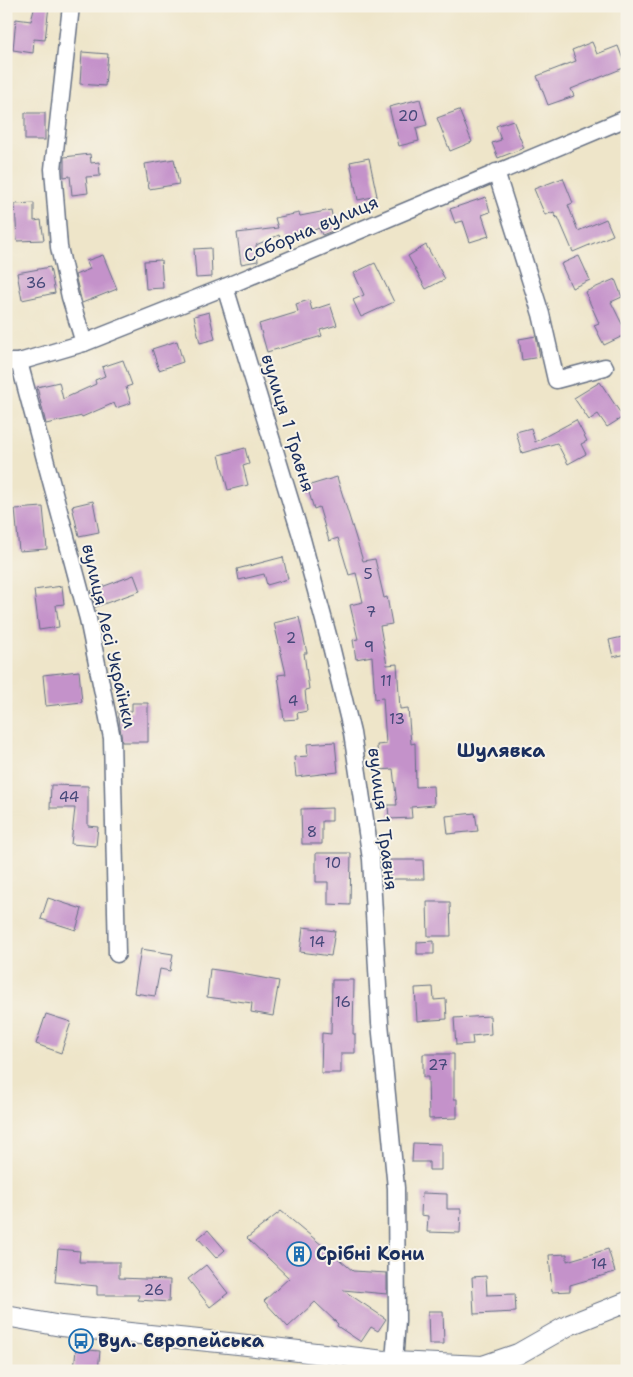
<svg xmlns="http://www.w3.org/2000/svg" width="633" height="1377" viewBox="0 0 633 1377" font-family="'Shantell Sans',sans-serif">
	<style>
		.building { fill: #c492ca }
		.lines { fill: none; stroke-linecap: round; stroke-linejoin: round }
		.minor-casing { stroke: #656f83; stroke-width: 19 }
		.tertiary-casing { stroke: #656f83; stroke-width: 22 }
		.minor { stroke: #fff; stroke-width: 16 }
		.tertiary { stroke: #fff; stroke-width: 20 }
		.labels { text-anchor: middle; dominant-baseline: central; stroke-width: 4; stroke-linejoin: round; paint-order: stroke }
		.number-label { font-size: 15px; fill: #454879 }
		.street-label { font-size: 18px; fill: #1b2f5e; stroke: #f7f3e8 }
		.poi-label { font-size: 18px; font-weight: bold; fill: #1b2f5e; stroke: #f7f3e8; text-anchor: start }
		.neighbourhood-label { font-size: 19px; font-weight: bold; fill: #1b2f5e; stroke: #f7f3e8 }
	</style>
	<rect width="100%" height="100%" fill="#f7f3e8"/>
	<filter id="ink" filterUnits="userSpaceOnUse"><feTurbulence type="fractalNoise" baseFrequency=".02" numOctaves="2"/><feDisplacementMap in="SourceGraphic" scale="10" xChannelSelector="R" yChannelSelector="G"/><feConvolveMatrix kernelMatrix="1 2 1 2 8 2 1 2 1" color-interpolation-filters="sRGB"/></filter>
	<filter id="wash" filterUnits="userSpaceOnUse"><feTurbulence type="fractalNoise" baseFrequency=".0096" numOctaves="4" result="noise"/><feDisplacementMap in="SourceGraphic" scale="20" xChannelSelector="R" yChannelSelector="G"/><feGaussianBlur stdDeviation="1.12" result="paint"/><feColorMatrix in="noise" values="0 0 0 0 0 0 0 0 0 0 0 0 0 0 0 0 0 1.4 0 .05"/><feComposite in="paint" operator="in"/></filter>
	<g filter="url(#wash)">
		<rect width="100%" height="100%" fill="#eee5c9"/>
		<g id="blocks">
			<g class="building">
				<polygon points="35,6 49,6 45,40 34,39 33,53 13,50 16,19 31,21"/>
				<polygon points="592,42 597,54 618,46 626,67 571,89 574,96 548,105 537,76 576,61 572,50"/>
				<polygon points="82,52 108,54 105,86 80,84"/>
				<polygon points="420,99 427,125 416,128 419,141 399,146 389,107"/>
				<polygon points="459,110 472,142 450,151 437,118"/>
				<rect x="25" y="113" width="20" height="27"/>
				<polygon points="513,120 524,148 498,158 492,143 501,140 496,126"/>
				<polygon points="90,154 91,163 99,162 100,176 86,177 88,193 72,195 70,176 64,177 64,157"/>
				<polygon points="369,158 377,196 358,200 350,162"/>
				<polygon points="174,159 179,184 149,189 145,164"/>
				<polygon points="563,178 573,203 568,205 578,231 606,219 613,235 573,252 558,217 556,218 554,212 545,215 534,189"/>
				<polygon points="486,197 490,212 482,215 489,236 470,242 463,221 455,223 450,209"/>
				<polygon points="34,203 34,221 41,220 44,240 17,241 15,204"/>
				<polygon points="331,210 335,230 322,235 319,228 307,233 308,235 281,242 279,235 256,245 258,261 241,264 237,233 278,228 275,218 299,213 300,216"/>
				<polygon points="426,245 445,279 426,289 408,256"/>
				<polygon points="211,248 212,277 196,278 194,249"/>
				<polygon points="103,255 117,289 82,303 75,275 90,269 86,261"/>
				<polygon points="579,256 590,280 572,288 561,264"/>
				<polygon points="161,260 163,288 146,289 144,261"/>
				<polygon points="375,263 394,302 361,317 353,300 364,295 354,273"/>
				<polygon points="50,267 55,293 22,300 17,273"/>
				<polygon points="615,279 622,297 611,302 627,334 604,345 594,325 599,323 585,292"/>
				<polygon points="309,300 312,310 330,304 337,325 320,330 322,336 267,352 259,324 298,312 296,304"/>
				<polygon points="209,312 215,339 200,343 194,316"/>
				<polygon points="536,336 540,357 522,360 519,339"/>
				<polygon points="177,341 183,362 159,370 152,349"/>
				<polygon points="123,360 132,385 126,387 131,403 116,408 114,403 82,417 82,416 46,424 37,387 59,382 63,399 96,384 95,380 105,376 102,367"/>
				<polygon points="600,382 623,417 607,427 598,414 589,420 574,398"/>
				<polygon points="576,420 587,441 581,444 586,454 568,464 557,443 522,453 516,432 531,428 535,442"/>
				<polygon points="245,448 249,464 243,466 248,485 228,490 219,455"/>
				<polygon points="337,477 363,561 375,559 384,598 387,597 392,624 380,626 387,665 397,664 400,709 408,708 411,744 415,743 416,787 433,786 434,805 411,807 412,818 389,819 388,805 397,805 393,769 378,770 377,745 386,744 383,698 375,699 372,656 356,659 353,640 358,639 350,605 363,602 356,573 349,575 338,538 329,541 319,507 314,509 307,486"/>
				<polygon points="93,501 99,532 79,536 72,506"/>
				<polygon points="43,507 47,549 19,551 15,509"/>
				<polygon points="283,557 288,579 267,585 264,574 239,580 237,569"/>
				<polygon points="134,575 140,591 95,607 91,591"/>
				<polygon points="62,586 64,604 56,605 59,627 39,630 34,590"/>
				<polygon points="299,617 307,653 304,653 309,689 305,690 307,711 297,713 298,719 284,720 278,675 286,674 274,623"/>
				<polygon points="627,636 627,654 613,657 609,640"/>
				<polygon points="79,671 82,702 46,706 43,675"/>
				<polygon points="132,703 148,703 148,742 122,742 118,711 132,711"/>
				<polygon points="335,742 338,772 296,777 294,757 308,756 307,744"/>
				<polygon points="51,785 88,786 88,826 98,827 96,846 71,844 75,808 50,808"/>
				<polygon points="332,808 332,821 322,821 322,844 302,844 301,809"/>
				<polygon points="475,813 478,831 448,834 446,816"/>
				<polygon points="316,853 351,853 350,905 328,904 328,882 316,882"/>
				<polygon points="390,860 423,860 424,879 390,879"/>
				<polygon points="48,898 82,909 76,930 41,919"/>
				<polygon points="427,902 450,902 451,936 428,936"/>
				<polygon points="303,927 335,931 331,956 300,952"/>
				<polygon points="434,941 434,954 417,954 417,942"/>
				<polygon points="141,949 173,954 170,971 160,969 155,996 134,993"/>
				<polygon points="210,969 231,972 279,981 273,1016 251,1012 252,1003 207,997"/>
				<polygon points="332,980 354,980 353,1034 355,1034 355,1053 341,1053 341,1073 321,1073 322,1033 331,1034"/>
				<polygon points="433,987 434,1000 446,999 447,1019 417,1021 415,988"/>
				<polygon points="46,1014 71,1022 61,1053 36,1044"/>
				<polygon points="490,1016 491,1034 472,1036 473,1044 456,1045 454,1018"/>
				<polygon points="423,1054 454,1054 454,1099 457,1099 457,1118 429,1119 428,1077 423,1077"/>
				<polygon points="413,1143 441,1144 441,1170 429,1170 429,1162 412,1162"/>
				<polygon points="422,1193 447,1194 447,1209 461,1209 460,1233 427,1232 428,1216 421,1215"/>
				<polygon points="281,1211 353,1271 387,1273 387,1294 343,1290 386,1319 378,1331 371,1327 361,1342 337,1326 338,1324 315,1302 288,1327 264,1301 289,1278 247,1238"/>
				<polygon points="208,1230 225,1250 216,1258 198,1238"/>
				<polygon points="58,1249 80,1251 79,1262 119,1262 119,1278 170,1280 169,1302 138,1300 139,1295 97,1295 97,1286 55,1282"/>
				<polygon points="608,1249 615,1272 570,1285 570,1291 552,1292 549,1255 567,1254 567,1261"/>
				<polygon points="206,1265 228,1293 210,1307 188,1279"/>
				<polygon points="486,1276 487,1295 515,1294 516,1312 474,1314 472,1277"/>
				<polygon points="428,1311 443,1311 444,1344 429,1344"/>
				<polygon points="76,1349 100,1351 98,1371 74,1370"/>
			</g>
		</g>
	</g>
	<g filter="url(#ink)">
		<use href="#blocks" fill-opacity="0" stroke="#656f83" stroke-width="1"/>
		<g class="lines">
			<g class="minor-casing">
				<g id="minor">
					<polyline points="71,6 53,169 59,247 70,297 84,343"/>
					<polyline points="496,172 541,314 556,380 605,367"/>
					<polyline points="225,287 302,539 332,650 352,733 371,859 380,1023 396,1188 397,1320 395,1349 393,1362 386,1371"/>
					<polyline points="6,362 19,362 84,343 225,287 627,118"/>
					<polyline points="19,362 88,619 112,738 117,954"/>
				</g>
			</g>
			<g class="tertiary-casing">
				<polyline id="tertiary" points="6,1316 61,1326 238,1344 393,1362 483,1366 518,1354 569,1325 627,1302"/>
			</g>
			<use href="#minor" class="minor"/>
			<use href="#tertiary" class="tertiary"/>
		</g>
	</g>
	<defs>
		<g id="building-ring" transform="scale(1.25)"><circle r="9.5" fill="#f7f3e8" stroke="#1f6fb2" stroke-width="1.5"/><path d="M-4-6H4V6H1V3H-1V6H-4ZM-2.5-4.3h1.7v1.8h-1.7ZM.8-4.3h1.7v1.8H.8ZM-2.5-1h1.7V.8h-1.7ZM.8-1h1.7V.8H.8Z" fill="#1f6fb2"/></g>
		<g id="bus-ring" transform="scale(1.25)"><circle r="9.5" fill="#f7f3e8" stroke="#1f6fb2" stroke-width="1.5"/><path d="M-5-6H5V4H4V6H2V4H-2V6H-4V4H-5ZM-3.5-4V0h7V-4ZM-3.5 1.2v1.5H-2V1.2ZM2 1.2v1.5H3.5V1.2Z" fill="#1f6fb2"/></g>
	</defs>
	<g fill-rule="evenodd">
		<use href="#building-ring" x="299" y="1254"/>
		<use href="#bus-ring" x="81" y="1341"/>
	</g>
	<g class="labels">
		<g class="number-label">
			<text x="408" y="116">20</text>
			<text x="36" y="283">36</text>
			<text x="368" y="574">5</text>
			<text x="371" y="612">7</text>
			<text x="291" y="638">2</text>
			<text x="369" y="647">9</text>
			<text x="386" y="681">11</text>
			<text x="293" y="701">4</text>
			<text x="397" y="719">13</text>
			<text x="69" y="797">44</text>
			<text x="312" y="832">8</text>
			<text x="333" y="863">10</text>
			<text x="317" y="942">14</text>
			<text x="343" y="1002">16</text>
			<text x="438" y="1065">27</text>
			<text x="599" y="1264">14</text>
			<text x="154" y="1290">26</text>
		</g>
		<g class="street-label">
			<text transform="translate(311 229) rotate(-23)">Соборна вулиця</text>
			<text transform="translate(288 423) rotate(73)">вулиця 1 Травня</text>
			<text transform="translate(109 636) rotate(77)">вулиця Лесі Українки</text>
			<text transform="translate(383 819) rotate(83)">вулиця 1 Травня</text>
		</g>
		<g class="poi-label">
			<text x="316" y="1254">Срібні Кони</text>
			<text x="98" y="1341">Вул. Європейська</text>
		</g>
		<g class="neighbourhood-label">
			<text x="501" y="750">Шулявка</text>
		</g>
	</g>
	<rect width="633" height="1377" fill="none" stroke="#f7f3e8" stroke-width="25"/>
</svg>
